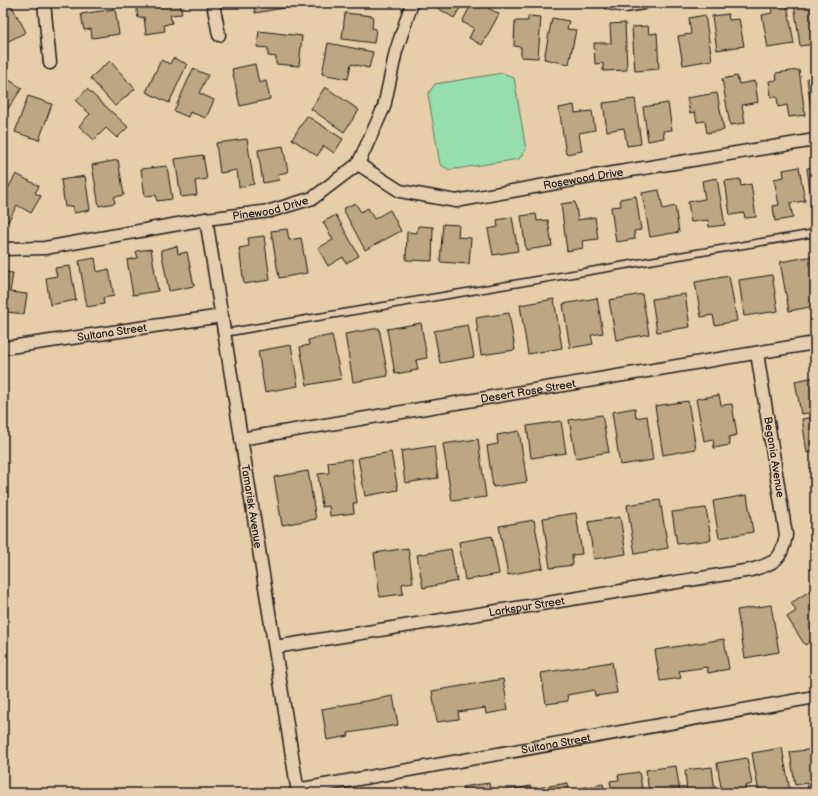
<svg xmlns="http://www.w3.org/2000/svg" width="818" height="796" viewBox="0 0 818 796" font-family="'Balsamiq Sans',sans-serif">
	<style>
		.green { fill: #96deac; stroke: #597d64 }
		.building { fill: #bda681; stroke: #1c1c1c }
		.lines { fill: none; stroke-linecap: round; stroke-linejoin: round }
		.service-casing { stroke: #1c1c1c; stroke-width: 9 }
		.minor-casing { stroke: #1c1c1c; stroke-width: 15 }
		.service { stroke: #e5cdad; stroke-width: 6 }
		.minor { stroke: #e5cdad; stroke-width: 12 }
		.labels { text-anchor: middle; dominant-baseline: central; stroke-width: 3.5; stroke-linejoin: round; paint-order: stroke }
		.street-label { font-size: 11px; fill: #1c1c1c; stroke: #e5cdad }
	</style>
	<rect width="100%" height="100%" fill="#e7cda8"/>
	<filter id="ink" filterUnits="userSpaceOnUse"><feTurbulence type="fractalNoise" baseFrequency=".025" numOctaves="2"/><feDisplacementMap in="SourceGraphic" scale="8" xChannelSelector="R" yChannelSelector="G"/><feConvolveMatrix kernelMatrix="1 2 1 2 8 2 1 2 1" color-interpolation-filters="sRGB"/></filter>
	<g filter="url(#ink)">
		<polygon class="green" points="503,73 514,78 526,150 519,159 449,170 440,164 428,94 435,84"/>
		<g class="building">
			<polygon points="5,3 10,3 26,32 3,44 3,4"/>
			<polygon points="141,3 180,3 182,14 170,15 172,23 164,25 165,31 146,34 144,17 138,18 136,4"/>
			<polygon points="248,3 288,3 289,7 255,13 254,3 248,5"/>
			<polygon points="432,3 463,3 454,18 431,4"/>
			<polygon points="472,3 491,3 488,8 499,14 482,45 469,38 474,28 462,22"/>
			<polygon points="794,3 811,3 812,10 815,10 815,44 800,46"/>
			<polygon points="787,4 794,44 768,48 762,15 772,13 771,6"/>
			<polygon points="115,9 119,34 92,38 91,29 84,30 81,14"/>
			<polygon points="345,13 373,16 372,28 376,29 374,43 342,39"/>
			<polygon points="728,14 729,20 739,19 744,46 717,50 712,16"/>
			<polygon points="705,15 712,60 683,65 678,36 691,34 689,18"/>
			<polygon points="528,16 541,17 538,58 521,57 521,47 514,46 515,21 528,21"/>
			<polygon points="552,18 569,21 567,29 576,30 569,64 544,59"/>
			<polygon points="625,23 627,70 603,71 603,63 595,64 594,43 611,43 610,24"/>
			<polygon points="648,26 649,34 657,33 659,69 635,71 632,27"/>
			<polygon points="259,31 302,36 299,66 276,64 276,57 268,56 268,48 257,47"/>
			<polygon points="328,43 373,52 369,68 351,64 348,79 322,74"/>
			<polygon points="173,58 187,64 169,103 146,92 161,60 170,64"/>
			<polygon points="110,61 135,89 115,106 90,78"/>
			<polygon points="255,64 259,83 266,81 270,99 240,106 232,69"/>
			<polygon points="193,69 208,75 199,93 214,100 206,118 190,112 188,117 174,111"/>
			<polygon points="799,70 805,115 789,117 787,105 778,107 777,97 771,97 769,81 777,80 776,73"/>
			<polygon points="737,76 739,84 755,81 758,102 742,105 745,123 730,125 722,79"/>
			<polygon points="815,77 815,111 811,111 807,78"/>
			<polygon points="9,80 22,88 3,116 3,90"/>
			<polygon points="325,87 359,110 344,132 311,109"/>
			<polygon points="87,89 128,127 117,138 106,128 94,140 79,126 90,114 76,101"/>
			<polygon points="717,93 724,130 707,133 705,121 697,122 695,112 690,113 687,98"/>
			<polygon points="28,96 52,104 39,140 15,132"/>
			<polygon points="635,99 641,144 627,146 624,128 607,131 603,103"/>
			<polygon points="668,103 672,130 663,131 664,138 648,141 643,107"/>
			<polygon points="574,105 575,113 592,111 595,130 579,133 582,151 566,154 559,108"/>
			<polygon points="307,116 343,139 334,153 324,146 317,156 292,139"/>
			<polygon points="247,139 254,184 239,187 237,170 220,173 216,143"/>
			<polygon points="283,146 288,172 278,174 279,180 263,183 258,150"/>
			<polygon points="203,155 207,179 195,181 197,195 181,197 175,159"/>
			<polygon points="118,160 124,195 114,197 115,203 99,206 92,165"/>
			<polygon points="167,166 172,199 157,201 156,195 145,196 141,169"/>
			<polygon points="799,167 805,201 790,203 793,218 775,221 773,206 779,205 774,179 784,177 783,170"/>
			<polygon points="815,167 815,213 813,214 807,168"/>
			<polygon points="16,174 39,186 35,193 41,196 31,213 17,205 8,222 3,219 3,197"/>
			<polygon points="85,176 90,210 74,213 73,206 65,207 61,180"/>
			<polygon points="717,178 725,225 709,227 708,220 691,222 688,202 705,199 702,181"/>
			<polygon points="740,179 741,186 751,184 756,217 745,218 744,213 730,215 725,181"/>
			<polygon points="659,190 663,209 675,206 679,232 650,237 642,193"/>
			<polygon points="636,196 641,230 634,231 635,239 616,242 611,207 621,206 620,199"/>
			<polygon points="575,202 578,220 595,217 598,239 582,241 583,248 567,251 561,204"/>
			<polygon points="355,203 361,212 368,208 374,219 390,210 401,231 365,250 343,209"/>
			<polygon points="536,214 537,221 548,220 552,246 526,250 521,216"/>
			<polygon points="336,215 359,256 346,263 343,257 328,266 318,248 333,240 323,222"/>
			<polygon points="512,217 518,251 493,255 488,229 498,227 497,220"/>
			<polygon points="443,224 459,225 458,237 471,238 469,264 440,262"/>
			<polygon points="418,226 433,227 432,261 406,260 407,232 417,233"/>
			<polygon points="287,229 289,240 301,238 307,273 279,278 271,231"/>
			<polygon points="264,236 270,280 244,284 239,248 249,246 248,238"/>
			<polygon points="177,246 178,254 187,252 194,286 169,291 161,250"/>
			<polygon points="151,249 158,291 133,295 127,260 138,258 136,251"/>
			<polygon points="814,256 815,306 789,311 780,262"/>
			<polygon points="95,258 97,272 109,269 114,296 103,298 104,304 87,307 79,261"/>
			<polygon points="70,266 76,300 50,305 46,278 57,276 55,268"/>
			<polygon points="3,272 13,273 10,292 27,294 24,314 7,312 6,320 3,319"/>
			<polygon points="772,275 778,311 744,316 739,280"/>
			<polygon points="729,276 737,321 715,325 713,315 701,317 695,282"/>
			<polygon points="642,294 649,334 616,340 609,300"/>
			<polygon points="685,294 690,327 657,332 652,299"/>
			<polygon points="597,298 603,333 591,335 593,344 570,348 563,304"/>
			<polygon points="554,299 562,348 528,354 520,305"/>
			<polygon points="509,313 515,350 481,355 476,318"/>
			<polygon points="421,323 427,358 416,360 418,370 395,374 387,329"/>
			<polygon points="468,325 474,357 440,363 434,331"/>
			<polygon points="379,328 388,376 353,382 345,334"/>
			<polygon points="332,335 341,379 307,385 300,347 309,345 308,340"/>
			<polygon points="291,345 298,386 265,392 258,351"/>
			<polygon points="815,377 815,412 801,414 795,381"/>
			<polygon points="719,395 721,405 732,404 737,435 729,437 730,445 714,448 713,439 704,441 696,399"/>
			<polygon points="688,401 696,449 663,455 655,406"/>
			<polygon points="635,408 636,418 647,416 653,460 620,465 612,412"/>
			<polygon points="602,415 609,452 576,458 569,420"/>
			<polygon points="815,417 815,452 807,453 802,419"/>
			<polygon points="561,421 566,453 531,458 527,426"/>
			<polygon points="519,431 527,482 493,487 487,446 498,444 497,435"/>
			<polygon points="478,439 486,497 452,501 443,444"/>
			<polygon points="434,446 438,478 405,483 401,451"/>
			<polygon points="391,452 398,490 365,496 358,458"/>
			<polygon points="351,459 357,503 353,503 354,513 330,516 329,506 322,507 318,474 329,473 328,462"/>
			<polygon points="308,471 316,519 282,525 274,477"/>
			<polygon points="815,482 815,504 814,504 811,483"/>
			<polygon points="747,495 753,532 719,538 713,501"/>
			<polygon points="660,500 668,548 635,554 627,505"/>
			<polygon points="706,508 711,540 677,544 672,512"/>
			<polygon points="576,513 582,554 572,555 573,565 550,568 543,518"/>
			<polygon points="620,517 626,554 594,559 588,522"/>
			<polygon points="534,520 543,568 508,575 499,526"/>
			<polygon points="492,536 499,574 465,580 459,542"/>
			<polygon points="408,548 413,582 402,584 403,594 380,597 374,553"/>
			<polygon points="451,549 457,581 423,588 417,555"/>
			<polygon points="811,590 815,595 815,638 805,645 787,617 796,611 791,603"/>
			<polygon points="771,605 779,652 745,658 737,610"/>
			<polygon points="724,639 729,669 708,673 707,667 679,671 681,678 660,681 655,650"/>
			<polygon points="612,662 617,693 595,696 594,690 567,695 568,701 546,704 541,673"/>
			<polygon points="503,679 508,710 486,714 485,708 458,712 459,719 437,722 432,691"/>
			<polygon points="393,696 398,725 348,733 349,736 327,740 322,709"/>
			<polygon points="782,748 790,791 780,793 759,793 752,753"/>
			<polygon points="815,749 815,788 808,789 807,783 795,785 790,752"/>
			<polygon points="747,758 752,784 745,786 746,793 722,793 717,763"/>
			<polygon points="676,766 680,793 649,793 646,770"/>
			<polygon points="712,767 715,793 687,793 685,770"/>
			<polygon points="639,772 643,793 612,793 610,781 619,780 618,775"/>
			<polygon points="489,783 491,793 463,793 462,787"/>
			<polygon points="568,783 569,793 538,793 537,788"/>
			<polygon points="603,784 605,793 576,793 575,789"/>
			<polygon points="531,786 533,793 501,793 501,791"/>
		</g>
		<g class="lines">
			<g class="service-casing">
				<polyline id="service" points="224,333 815,233"/>
			</g>
			<g class="minor-casing">
				<g id="minor">
					<polyline points="44,3 50,63"/>
					<polyline points="213,3 219,35"/>
					<polyline points="609,3 625,6 643,3"/>
					<path id="s1" d="M358 164 400 191 456 201 601 175 815 140"/>
					<path id="s2" d="M206 219 298 793"/>
					<path id="s3" d="M3 249 45 248 206 219 270 211 313 198 358 164 384 107 396 51 412 3"/>
					<path id="s4" d="M3 348 222 316"/>
					<path id="s5" d="M241 439 815 343"/>
					<path id="s6" d="M275 647 751 570C775 563 782 560 786 535L757 353"/>
					<path id="s7" d="M297 790 815 697"/>
				</g>
			</g>
			<use href="#service" class="service"/>
			<use href="#minor" class="minor"/>
		</g>
	</g>
	<g class="labels">
		<g class="street-label">
			<text stroke="none"><textPath href="#s1" startOffset="236">Rosewood Drive</textPath></text>
			<text stroke="none"><textPath href="#s3" startOffset="271">Pinewood Drive</textPath></text>
			<text stroke="none"><textPath href="#s4" startOffset="110">Sultana Street</textPath></text>
			<text stroke="none"><textPath href="#s5" startOffset="291">Desert Rose Street</textPath></text>
			<text transform="translate(774 457) rotate(81)">Begonia Avenue</text>
			<text stroke="none"><textPath href="#s2" startOffset="291">Tamarisk Avenue</textPath></text>
			<text stroke="none"><textPath href="#s6" startOffset="255">Larkspur Street</textPath></text>
			<text stroke="none"><textPath href="#s7" startOffset="263">Sultana Street</textPath></text>
		</g>
	</g>
	<rect width="818" height="796" fill="none" stroke="#e5cdad" stroke-width="16"/>
	<rect x="8" y="8" width="802" height="780" fill="none" stroke="#1c1c1c" stroke-width="1.5" filter="url(#ink)"/>
</svg>
